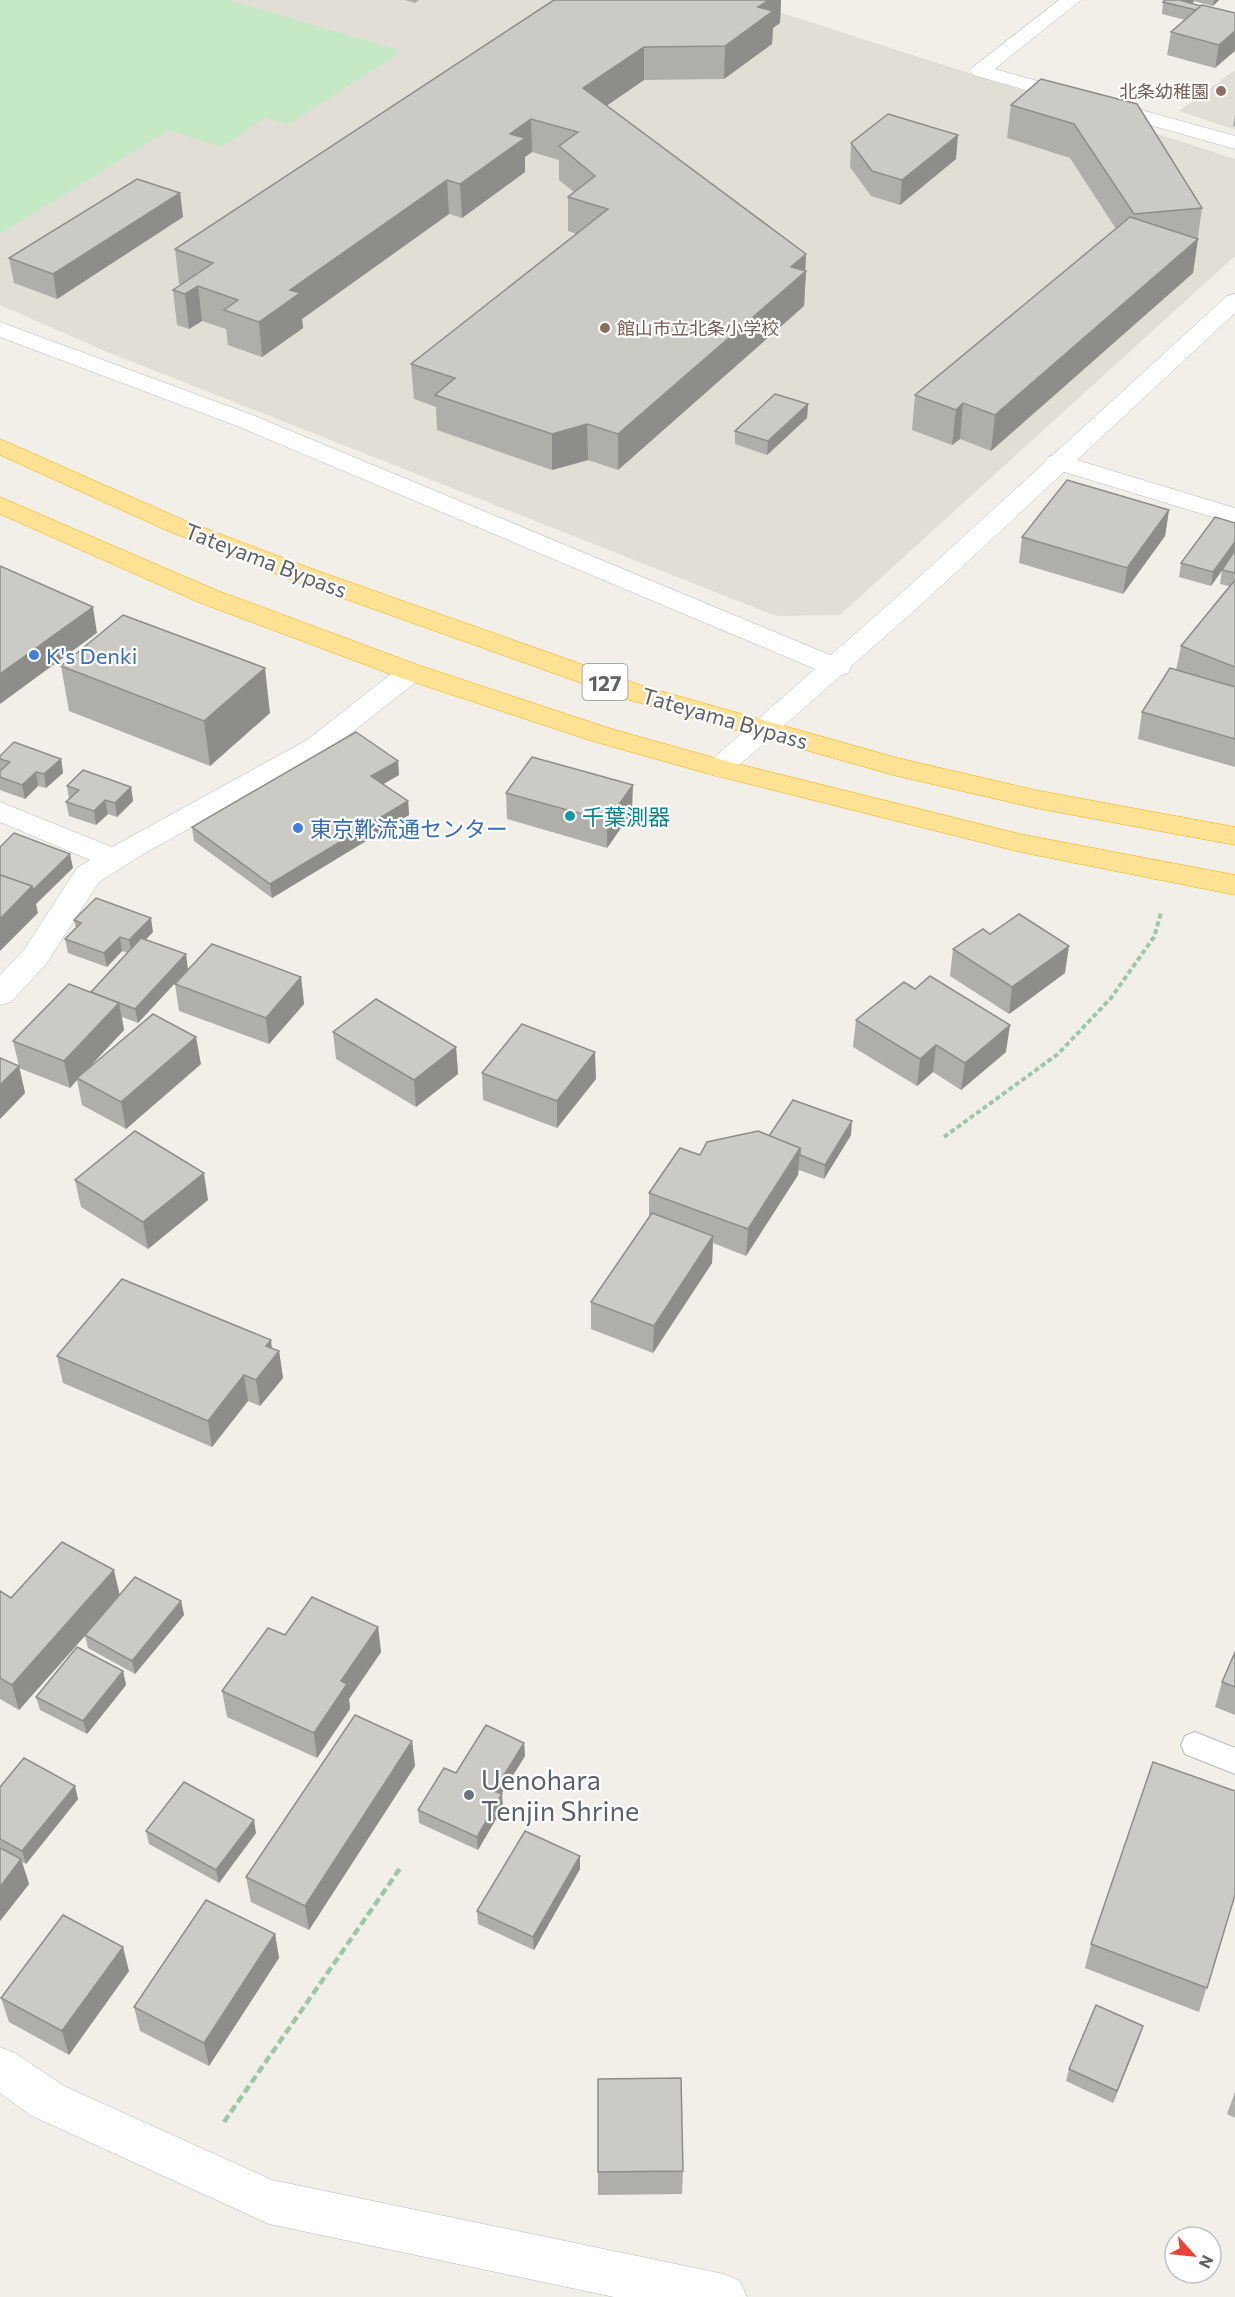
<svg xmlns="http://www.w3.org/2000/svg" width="1235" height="2297" viewBox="0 0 1235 2297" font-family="Commissioner,'Noto Sans JP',sans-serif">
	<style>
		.education { fill: #e1ded6 }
		.green { fill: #c5e8c5 }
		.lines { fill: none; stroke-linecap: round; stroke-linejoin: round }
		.lane-casing { stroke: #b5b8bc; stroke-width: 2 }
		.street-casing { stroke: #b5b8bc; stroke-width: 1 }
		.secondary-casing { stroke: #b6babf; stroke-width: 1 }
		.highway-casing { stroke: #f9ab00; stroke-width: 1 }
		.path-far1 { stroke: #9cc7a9; stroke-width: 4; stroke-dasharray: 5 3; stroke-linecap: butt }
		.path { stroke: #9cc7a9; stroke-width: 4.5; stroke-dasharray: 8 4; stroke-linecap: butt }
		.lane { fill: #fff; fill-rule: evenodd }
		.street { fill: #fff; fill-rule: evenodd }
		.secondary { fill: #fff; fill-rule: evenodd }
		.highway { fill: #fde293; fill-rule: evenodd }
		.wall { fill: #afaea9 }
		.shaded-wall { fill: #8f8d8a }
		.building { fill: #cccac5; stroke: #8f8d8a; stroke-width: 1.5 }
		.education-dot { fill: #8d6e63; stroke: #fff; stroke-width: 2 }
		.shop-dot { fill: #3f7fe0; stroke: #fff; stroke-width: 2 }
		.culture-dot { fill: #0f9aa8; stroke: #fff; stroke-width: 2 }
		.worship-dot { fill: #6b7280; stroke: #fff; stroke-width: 2 }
		.labels { text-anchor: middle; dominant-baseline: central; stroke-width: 4.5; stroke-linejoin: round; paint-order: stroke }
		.far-education-label { font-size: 18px; fill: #785e54; stroke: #fff; text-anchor: end }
		.shield { fill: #fff; stroke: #8f9295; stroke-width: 1.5 }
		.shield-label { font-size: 21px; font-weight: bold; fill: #5f6368 }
		.street-label { font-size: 22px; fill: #5f6368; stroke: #fff }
		.shop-label { font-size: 22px; fill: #366cbe; stroke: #fff; text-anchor: start }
		.culture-label { font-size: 22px; fill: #0d838f; stroke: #fff; text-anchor: start }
		.near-worship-label { font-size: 27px; fill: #5b616d; stroke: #fff; text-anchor: start }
	</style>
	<rect width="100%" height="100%" fill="#f1efe8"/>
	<g class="education">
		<polygon points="0,0 742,0 1235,159 1235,256 840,615 776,616 105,351 0,305"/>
		<polygon points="1235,70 1235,130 1179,111"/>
	</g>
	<polygon class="green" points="0,0 229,0 402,51 289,124 265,118 221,147 169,130 0,234"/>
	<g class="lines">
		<g class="lane-casing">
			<polygon id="lane" points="1195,1732 1235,1748 1235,1774 1185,1754 1181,1745 1185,1736"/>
		</g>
		<g class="street-casing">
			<g id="street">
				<polygon points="980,65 1235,136 1235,149 973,75 970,71 973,67"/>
				<polygon points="0,322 255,416 847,662 851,668 847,674 837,676 827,674 237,426 0,337"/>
				<polygon points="1057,454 1235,508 1235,524 1048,467 1044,462 1048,457"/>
				<polygon points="411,664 421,666 425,672 421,678 327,752 145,853 99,882 46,964 11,1002 0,1005 0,975 24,950 77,868 90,860 0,822 0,802 112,847 307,740 401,666"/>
				<polygon points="0,2047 15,2053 64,2086 272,2180 724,2274 740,2281 747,2297 614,2297 269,2224 32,2116 0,2093"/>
			</g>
		</g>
		<g class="secondary-casing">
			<g id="secondary">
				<polygon points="1059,0 1081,0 987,75 973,75 970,71 973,67"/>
				<polygon points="1235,294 1235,313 924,602 729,774 719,777 709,774 705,768 709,762 905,590 1227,296"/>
			</g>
		</g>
		<g class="highway-casing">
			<g id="highway">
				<polygon points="0,439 186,521 307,567 646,687 898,758 1035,790 1235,827 1235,845 1035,808 893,775 626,699 289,579 168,531 0,455"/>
				<polygon points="0,497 216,590 421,666 612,729 726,761 1020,834 1235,875 1235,895 1020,852 709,774 592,741 401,678 198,602 0,514"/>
			</g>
		</g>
		<polyline class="path-far1" points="944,1137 1058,1054 1111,998 1154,937 1161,913"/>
		<polyline class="path" points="224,2122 401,1867"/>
		<use href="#lane" class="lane"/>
		<use href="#street" class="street"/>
		<use href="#secondary" class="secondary"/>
		<use href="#highway" class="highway"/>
	</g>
	<g class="wall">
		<polygon points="405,0 419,0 415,3"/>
		<polygon points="554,0 781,0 780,23 773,28 772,44 724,79 644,80 606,106 806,254 805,271 806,271 804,306 618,470 588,460 552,470 437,430 436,407 414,399 411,364 577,234 568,231 568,197 574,192 559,180 559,160 532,152 525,157 525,172 462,218 449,214 302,319 303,328 262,357 228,345 226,329 202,321 189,329 177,325 173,290 181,285 179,284 175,249"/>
		<polygon points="1165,0 1219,0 1213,6 1193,1 1192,4 1235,13 1215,68 1167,55 1171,32 1185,20 1162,14 1163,2"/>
		<polygon points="1041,79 1202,208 1193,273 991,451 960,439 952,445 912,430 915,395 1116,229 1070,158 1007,138 1011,105"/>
		<polygon points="1235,115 1235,127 1233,126"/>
		<polygon points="851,143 956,159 900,205 871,196 850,167"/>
		<polygon points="180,193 183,217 57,299 14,283 9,258"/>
		<polygon points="808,404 807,418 767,455 735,444 735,431"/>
		<polygon points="1169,510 1165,536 1123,594 1019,563 1022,537"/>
		<polygon points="1235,523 1235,767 1138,739 1142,712 1176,670 1181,646 1229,586 1220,584 1222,570 1226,565 1211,586 1179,577 1181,563"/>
		<polygon points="61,666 270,713 210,766 69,711"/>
		<polygon points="0,756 61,759 63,773 46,788 38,786 25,799 0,790"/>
		<polygon points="398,761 399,775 383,784 408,801 409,815 272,898 194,841 192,827"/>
		<polygon points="67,786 131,787 133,801 117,817 108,814 96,825 69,816 66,802 69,799"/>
		<polygon points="506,793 632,812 607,848 507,819"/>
		<polygon points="74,920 153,932 145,940 188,969 138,1023 122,1017 124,1030 86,1071 201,1064 126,1129 82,1105 77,1080 70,1088 19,1068 25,1093 0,1119 0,1058 19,1066 13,1041 91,992 128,953 122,951 107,967 68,953 65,939 76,928"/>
		<polygon points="990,934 1065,973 1009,1014 950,976 953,949"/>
		<polygon points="301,977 304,1004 269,1044 179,1011 175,984"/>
		<polygon points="856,1020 1006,1052 961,1090 933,1072 917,1086 853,1047"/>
		<polygon points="333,1032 456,1047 458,1074 416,1107 336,1059"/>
		<polygon points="482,1073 596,1079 557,1128 483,1100"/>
		<polygon points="851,1135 824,1179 799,1170 798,1175 746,1256 713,1243 712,1263 653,1353 591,1329 591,1302 649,1217 649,1193 700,1155 769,1136"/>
		<polygon points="75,1180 208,1200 148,1249 81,1207"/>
		<polygon points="272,1348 279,1351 283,1378 260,1406 248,1401 212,1447 63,1383 57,1356"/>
		<polygon points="0,1591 11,1598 120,1595 181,1601 184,1615 135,1674 88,1648 85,1636 19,1710 0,1699"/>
		<polygon points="378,1627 381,1652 349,1699 350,1709 317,1758 227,1717 222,1691 285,1635"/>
		<polygon points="1235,1652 1235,1715 1215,1707 1222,1682"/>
		<polygon points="123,1671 126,1685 87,1734 40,1710 36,1697"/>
		<polygon points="412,1741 415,1766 309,1930 251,1902 246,1877"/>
		<polygon points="524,1743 525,1756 501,1794 503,1807 478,1850 419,1823 418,1810 456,1773"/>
		<polygon points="0,1787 78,1799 26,1864 22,1862 29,1884 0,1921"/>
		<polygon points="146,1831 256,1833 219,1883 149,1844"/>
		<polygon points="580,1869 534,1950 478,1924 477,1911"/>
		<polygon points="1235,1895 1199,2012 1085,1968 1091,1944"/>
		<polygon points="275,1934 279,1958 209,2066 140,2031 134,2007"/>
		<polygon points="129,1971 69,2055 9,2022 1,1998"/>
		<polygon points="1143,2026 1139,2038 1113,2103 1066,2081 1069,2069"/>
		<polygon points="598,2079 683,2171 682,2194 598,2195"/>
		<polygon points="1235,2092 1235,2118 1227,2114"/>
	</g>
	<g class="shaded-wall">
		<polygon points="769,0 781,0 780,23 773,28 772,44 724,79 725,46 758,7"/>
		<polygon points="1185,0 1194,0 1193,3 1188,8 1183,1"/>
		<polygon points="1214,0 1219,0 1213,6"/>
		<polygon points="1235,30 1235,51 1215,68 1219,45"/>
		<polygon points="644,47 644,80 583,122 583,88"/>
		<polygon points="531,119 532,152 525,157 525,172 462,218 460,184 510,134"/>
		<polygon points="958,135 956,159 900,205 902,180"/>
		<polygon points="447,180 449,214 302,319 303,328 262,357 259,322 290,290"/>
		<polygon points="180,193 183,217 57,299 53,274"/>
		<polygon points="1198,239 1193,273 991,451 995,415"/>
		<polygon points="806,254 805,273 806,271 804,306 618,470 618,434 791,267"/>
		<polygon points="198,286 202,321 189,329 185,294"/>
		<polygon points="963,403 960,439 952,445 956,410"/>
		<polygon points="808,404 807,418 767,455 768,441"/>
		<polygon points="587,424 588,460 552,470 552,434"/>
		<polygon points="1169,510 1165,536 1123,594 1127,568"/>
		<polygon points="1235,542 1235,552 1211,586 1213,572"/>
		<polygon points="93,607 97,633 0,704 0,674"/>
		<polygon points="265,668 270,713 210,766 204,721"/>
		<polygon points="61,759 63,773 46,788 44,774"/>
		<polygon points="398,761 399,775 373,790 371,776"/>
		<polygon points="36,772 38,786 25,799 22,785"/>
		<polygon points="633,785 632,812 607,848 607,821"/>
		<polygon points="131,787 133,801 117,817 115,803"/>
		<polygon points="105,800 108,814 96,825 94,811"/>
		<polygon points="408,801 409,815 272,898 270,884"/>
		<polygon points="70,854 73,868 36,904 38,913 0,951 0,919 32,886"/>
		<polygon points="151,918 153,932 132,954 129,940"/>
		<polygon points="120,937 122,951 107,967 104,953"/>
		<polygon points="1069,946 1065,973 1009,1014 1012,987"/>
		<polygon points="186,954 188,969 138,1023 135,1009"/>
		<polygon points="301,977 304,1004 269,1044 266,1018"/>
		<polygon points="119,1003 124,1030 78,1079 77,1078 77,1080 70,1088 64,1061"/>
		<polygon points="1010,1025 1006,1052 961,1090 965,1063"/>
		<polygon points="196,1037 201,1064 126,1129 121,1102"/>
		<polygon points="936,1045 933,1072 917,1086 920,1059"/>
		<polygon points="456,1047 458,1074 416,1107 414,1080"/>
		<polygon points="595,1052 596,1079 557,1128 557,1101"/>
		<polygon points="19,1066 25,1093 0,1119 0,1085"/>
		<polygon points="852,1121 851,1135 824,1179 825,1165"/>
		<polygon points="800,1148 798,1175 746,1256 748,1229"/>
		<polygon points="204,1173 208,1200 148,1249 143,1222"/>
		<polygon points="713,1236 712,1263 653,1353 654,1326"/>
		<polygon points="271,1340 273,1359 279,1351 283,1378 260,1406 256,1380 266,1346"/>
		<polygon points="244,1375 248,1401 212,1447 208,1421"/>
		<polygon points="114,1570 120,1596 19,1710 12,1685"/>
		<polygon points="181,1601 184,1615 135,1674 132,1661"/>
		<polygon points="378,1627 381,1652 349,1699 350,1709 317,1758 314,1733 341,1681"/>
		<polygon points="123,1671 126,1685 87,1734 83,1721"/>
		<polygon points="412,1741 415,1766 309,1930 305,1906"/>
		<polygon points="524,1743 525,1756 495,1804 494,1791"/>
		<polygon points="75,1786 78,1799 26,1864 22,1851"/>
		<polygon points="502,1794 503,1807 478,1850 477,1837"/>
		<polygon points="254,1820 256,1833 219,1883 216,1870"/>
		<polygon points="580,1856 580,1869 534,1950 533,1937"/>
		<polygon points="21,1859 29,1884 0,1921 0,1887"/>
		<polygon points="275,1934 279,1958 209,2066 204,2043"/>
		<polygon points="123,1947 129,1971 69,2055 62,2031"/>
		<polygon points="1143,2026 1139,2038 1113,2103 1117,2091"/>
	</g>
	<g class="building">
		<polygon points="554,0 769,0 758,7 773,11 725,46 644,47 583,88 806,254 791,267 806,271 618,434 587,424 552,434 435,395 455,378 411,364 608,209 568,197 595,176 559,146 578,132 531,119 510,134 525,138 460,184 447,180 290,290 300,293 259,322 224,310 238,300 198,286 185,294 173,290 213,263 175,249"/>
		<polygon points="1165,0 1185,0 1183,1 1201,6 1196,10 1163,2"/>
		<polygon points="1202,5 1235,13 1235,31 1219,45 1171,32"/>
		<polygon points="1041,79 1137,104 1202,208 1134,214 1074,124 1011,105"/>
		<polygon points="888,114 958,135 902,180 872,171 851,143"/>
		<polygon points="137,179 180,193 53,274 9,258"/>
		<polygon points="1130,217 1198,239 995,415 963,403 956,410 915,395"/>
		<polygon points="775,394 808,404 768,441 735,431"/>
		<polygon points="1067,480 1169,510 1127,568 1022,537"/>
		<polygon points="1215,517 1235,523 1235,542 1213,572 1181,563"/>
		<polygon points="1235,550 1235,573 1222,570"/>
		<polygon points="0,566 93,607 0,674"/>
		<polygon points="1235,580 1235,667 1181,646"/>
		<polygon points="123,615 265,668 204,721 61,666"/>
		<polygon points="1170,668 1235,687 1235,739 1142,712"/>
		<polygon points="356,732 398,761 371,776 408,801 270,884 192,827"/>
		<polygon points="14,742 61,759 44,774 36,772 22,785 0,777 0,771 10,762 0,759 0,756"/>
		<polygon points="532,757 633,785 607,821 506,793"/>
		<polygon points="83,770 131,787 115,803 105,800 94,811 66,802 79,790 67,786"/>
		<polygon points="14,833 70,854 33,890 32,886 0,875 0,847"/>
		<polygon points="0,875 32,886 0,919"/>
		<polygon points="96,898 151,918 129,940 120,937 104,953 65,939 81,923 74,920"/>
		<polygon points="1019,914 1069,946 1012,987 953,949 983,929 990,934"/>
		<polygon points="141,938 186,954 135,1009 91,992"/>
		<polygon points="212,944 301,977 266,1018 175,984"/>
		<polygon points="930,976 1010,1025 965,1063 936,1045 920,1059 856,1020 904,982 915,989"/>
		<polygon points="69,984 119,1003 64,1061 13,1041"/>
		<polygon points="376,999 456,1047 414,1080 333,1032"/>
		<polygon points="153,1014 196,1037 121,1102 77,1078"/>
		<polygon points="522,1024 595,1052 557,1101 482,1073"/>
		<polygon points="0,1058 19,1066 0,1085"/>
		<polygon points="793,1100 852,1121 825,1165 800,1155 800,1148 769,1136"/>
		<polygon points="135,1131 204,1173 143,1222 75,1180"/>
		<polygon points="758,1131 800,1148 748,1229 649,1193 680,1148 700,1155 707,1142"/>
		<polygon points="652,1213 713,1236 654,1326 591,1302"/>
		<polygon points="122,1279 271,1340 266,1346 279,1351 256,1380 244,1375 208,1421 57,1356"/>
		<polygon points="62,1542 114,1570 12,1685 0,1678 0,1591 11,1598"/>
		<polygon points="135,1577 181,1601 132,1661 85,1635"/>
		<polygon points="312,1597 378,1627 341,1681 347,1684 314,1733 222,1691 268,1628 285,1635"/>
		<polygon points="77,1647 123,1671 83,1721 36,1697"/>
		<polygon points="1235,1652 1235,1687 1222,1682"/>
		<polygon points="355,1715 412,1741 305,1906 246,1877"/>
		<polygon points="486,1725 524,1743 494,1791 502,1794 477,1837 418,1810 444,1768 456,1773"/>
		<polygon points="24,1758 75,1786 22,1851 0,1839 0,1787"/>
		<polygon points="1153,1762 1235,1791 1235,1895 1207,1988 1091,1944"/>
		<polygon points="184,1782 254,1820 216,1870 146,1831"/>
		<polygon points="525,1831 580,1856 533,1937 477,1911"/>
		<polygon points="0,1848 21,1859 0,1887"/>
		<polygon points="206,1900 275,1934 204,2043 134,2007"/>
		<polygon points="63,1915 123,1947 62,2031 1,1998"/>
		<polygon points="1096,2005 1143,2026 1117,2091 1069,2069"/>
		<polygon points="681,2078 683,2171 598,2172 598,2079"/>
	</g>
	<g class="education-dot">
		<circle cx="1221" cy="91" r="6"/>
		<circle cx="605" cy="328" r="6"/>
	</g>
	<g class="shop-dot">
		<circle cx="34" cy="655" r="6"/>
		<circle cx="298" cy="828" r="6"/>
	</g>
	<circle class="culture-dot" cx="570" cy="816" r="6"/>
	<circle class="worship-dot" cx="469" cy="1795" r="6"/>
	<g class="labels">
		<g class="far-education-label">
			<text x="1209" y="91">北条幼稚園</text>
			<text x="617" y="328" text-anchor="start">館山市立北条小学校</text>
		</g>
		<rect class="shield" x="582.5" y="664" width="45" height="36" rx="4.5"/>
		<g class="shield-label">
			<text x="605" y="682">127</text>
		</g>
		<g class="street-label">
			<text transform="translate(266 560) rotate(21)">Tateyama Bypass</text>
			<text transform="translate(725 718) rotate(16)">Tateyama Bypass</text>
		</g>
		<g class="shop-label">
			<text x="46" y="655">K's Denki</text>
			<text x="310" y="828">東京靴流通センター</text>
		</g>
		<g class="culture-label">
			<text x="582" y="816">千葉測器</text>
		</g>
		<g class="near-worship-label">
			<text x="481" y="1779">Uenohara<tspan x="481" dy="31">Tenjin Shrine</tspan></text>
		</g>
	</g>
	<g transform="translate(1193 2255) rotate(117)"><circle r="28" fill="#ffffff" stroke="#bfc1c3" stroke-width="1.5"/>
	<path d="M0-4.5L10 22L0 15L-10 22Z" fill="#ea4335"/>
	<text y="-9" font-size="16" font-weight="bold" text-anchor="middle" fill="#5f6368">N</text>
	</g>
</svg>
